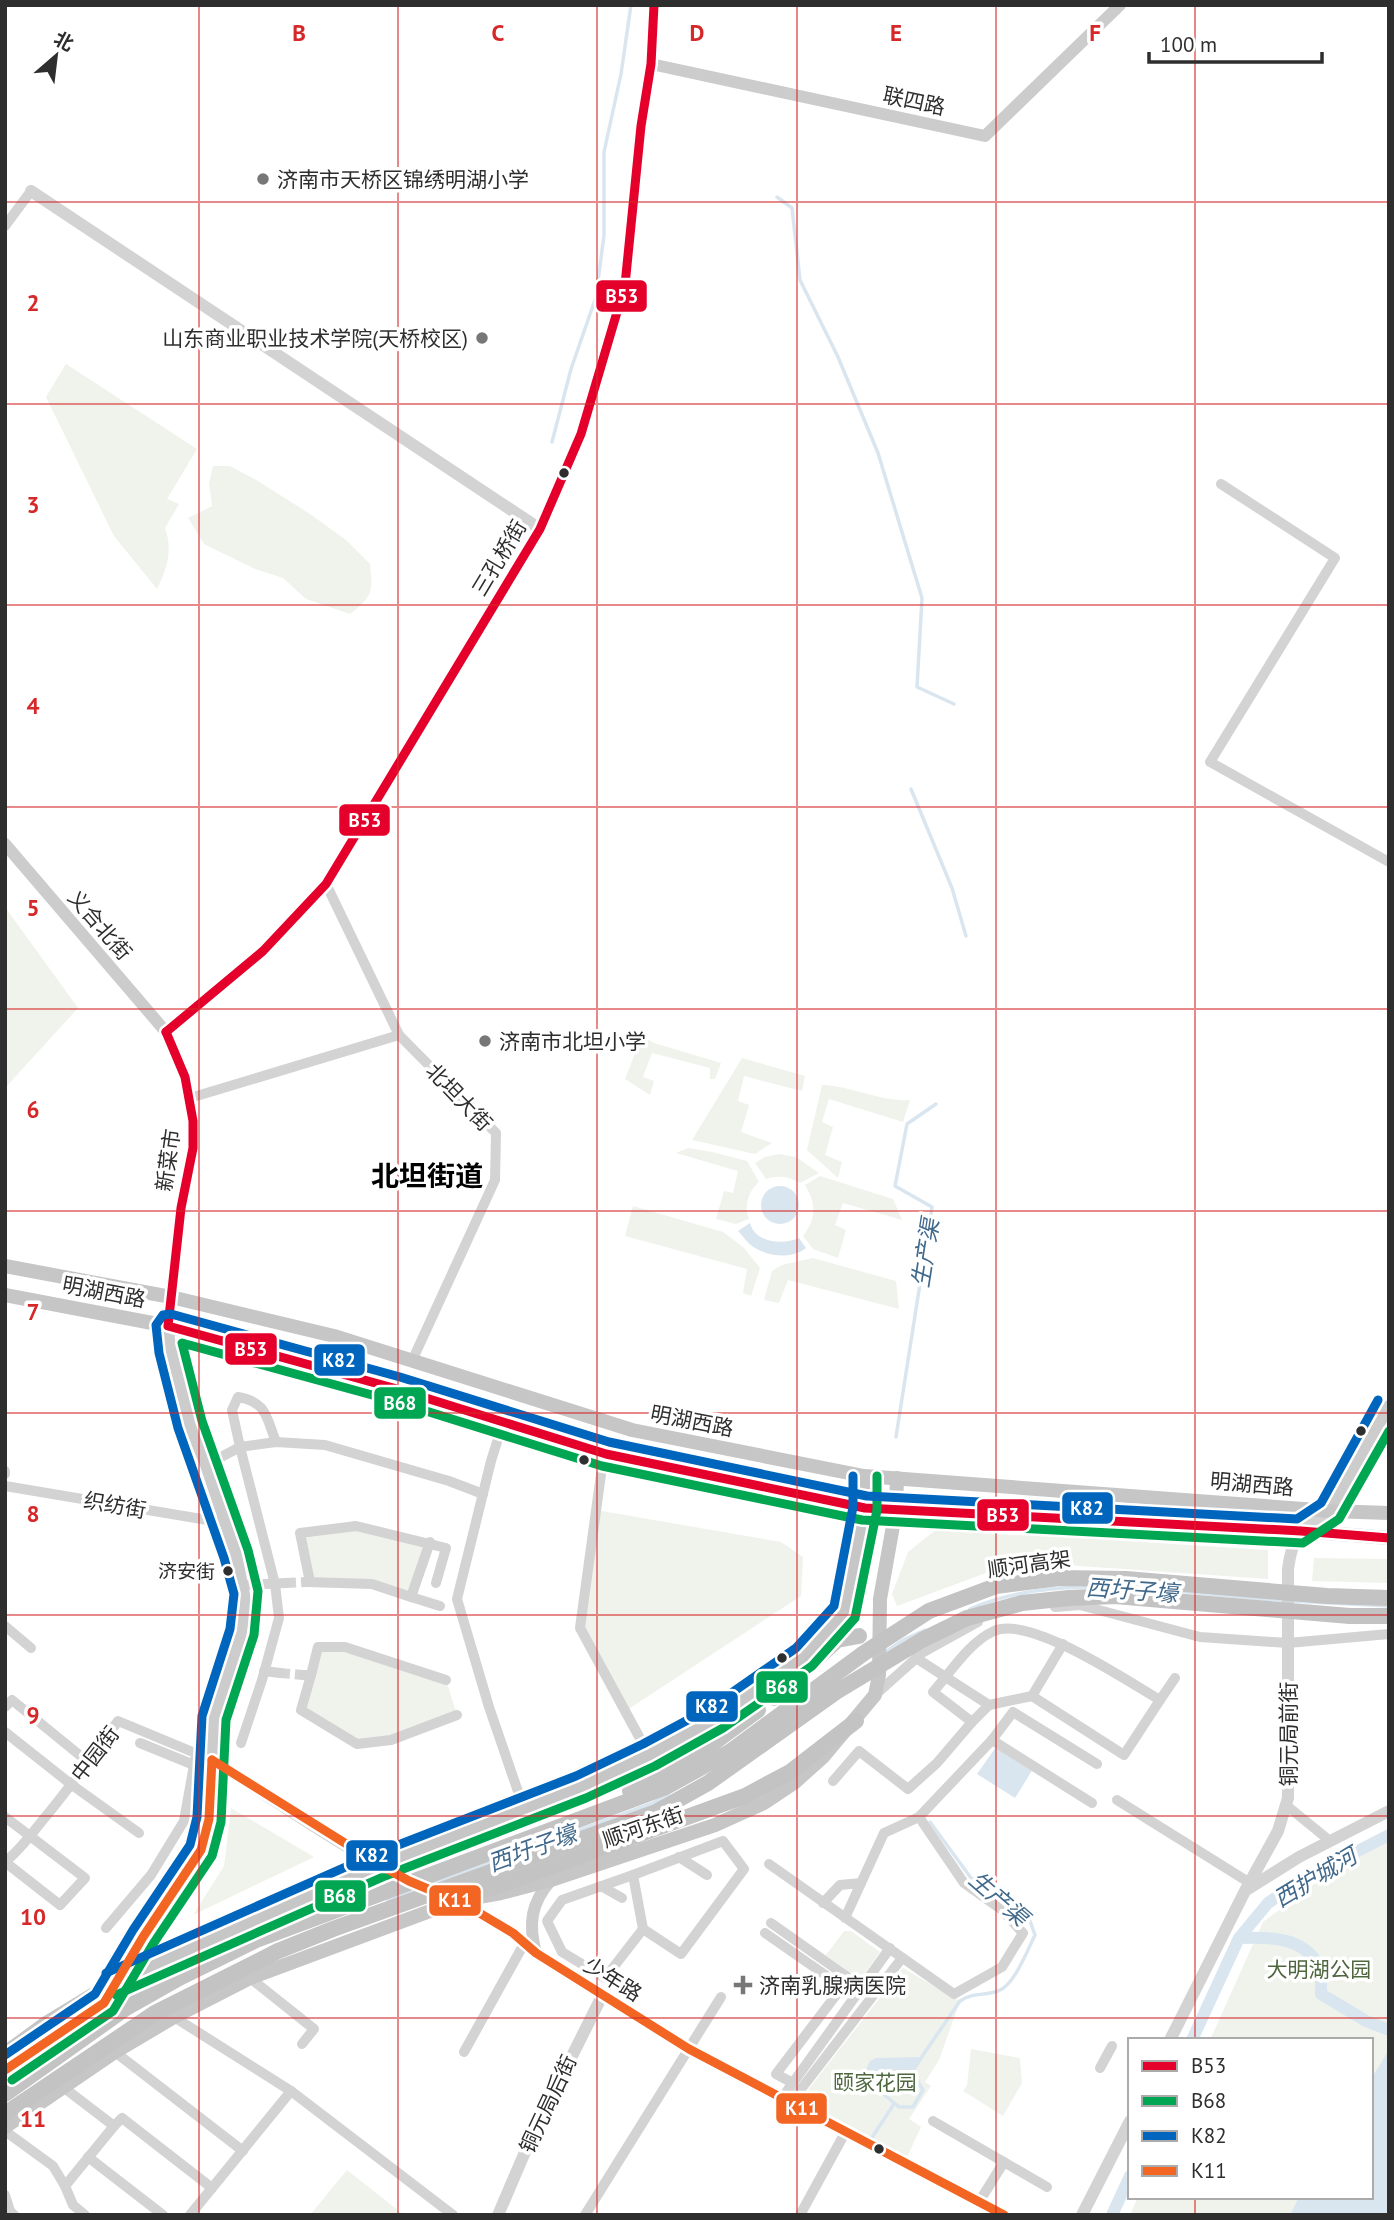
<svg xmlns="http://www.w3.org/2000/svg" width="1394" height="2220" viewBox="0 0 1394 2220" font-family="'PT Sans','Noto Sans SC',sans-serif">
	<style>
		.green { fill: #f0f3ec }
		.water { fill: #d9e6f0 }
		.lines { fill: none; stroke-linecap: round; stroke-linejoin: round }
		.stream { stroke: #d9e6f0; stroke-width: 3.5 }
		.canal { stroke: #d9e6f0; stroke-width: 12 }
		.minor-tunnel { stroke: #d5d5d5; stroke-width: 10; stroke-dasharray: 10 5; stroke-linecap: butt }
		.minor { stroke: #d3d3d3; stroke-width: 10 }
		.tertiary { stroke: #d3d3d3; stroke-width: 12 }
		.secondary { stroke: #ccc; stroke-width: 12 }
		.primary { stroke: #c6c6c6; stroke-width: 14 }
		.trunk { stroke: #c3c3c3; stroke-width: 16 }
		.trunk-bridge { stroke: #c3c3c3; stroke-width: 16 }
		.bus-1-casing { stroke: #fff; stroke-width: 14 }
		.bus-2-casing { stroke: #fff; stroke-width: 14 }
		.bus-3-casing { stroke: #fff; stroke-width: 14 }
		.bus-4-casing { stroke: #fff; stroke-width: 14 }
		.bus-1 { stroke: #e4002b; stroke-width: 9 }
		.bus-2 { stroke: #00a651; stroke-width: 9 }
		.bus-3 { stroke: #0065bd; stroke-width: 9 }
		.bus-4 { stroke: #f26522; stroke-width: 9 }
		.grid { fill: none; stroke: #d62828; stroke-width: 2; stroke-opacity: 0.55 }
		.poi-dot { fill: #777; stroke: #fff; stroke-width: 2.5 }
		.bus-dot { fill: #2e2e2e; stroke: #fff; stroke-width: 2.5 }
		.labels { text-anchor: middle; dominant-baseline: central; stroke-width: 7; stroke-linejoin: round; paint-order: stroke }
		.bus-label { font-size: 19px; fill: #2e2e2e; stroke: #fff; text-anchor: end }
		.street-label { font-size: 21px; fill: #2e2e2e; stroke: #fff }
		.poi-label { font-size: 21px; fill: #2e2e2e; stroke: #fff; text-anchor: start }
		.park-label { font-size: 21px; fill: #4e673e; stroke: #fff }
		.water-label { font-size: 23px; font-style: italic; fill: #41698b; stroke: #fff }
		.district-label { font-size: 28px; font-weight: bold; fill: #000; stroke: #fff }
		.grid-label { font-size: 23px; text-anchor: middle; font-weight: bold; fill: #d62828; stroke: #fff; stroke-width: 7; stroke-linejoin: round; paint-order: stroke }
		.line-badge { stroke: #fff; stroke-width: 2.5 }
		.badge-label { font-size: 19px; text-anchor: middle; font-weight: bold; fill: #fff }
	</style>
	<rect width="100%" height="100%" fill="#fff"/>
	<g class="green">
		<path d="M66 364 197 449 167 499 179 504 165 528C173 550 167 569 157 589L114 536 46 397Z"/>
		<path d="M213 466H230L258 481 310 514 346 540 370 564C373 592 373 596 350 614L306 599 283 578 255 569 204 544 188 518 212 506 209 483Z"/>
		<polygon points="5,907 78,1008 5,1088"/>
		<polygon points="642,1036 654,1043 721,1063 715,1079 710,1079 710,1068 652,1053 643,1077 654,1081 650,1095 625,1079"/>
		<polygon points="742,1058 805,1076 802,1091 744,1076 738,1101 749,1105 741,1132 772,1143 755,1154 692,1140"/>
		<path d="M822 1085C853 1086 880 1102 910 1100L903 1122 829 1099 822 1122 833 1127 825 1155 842 1162 838 1178 807 1150Z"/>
		<path d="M688 1148 712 1152 747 1161 759 1182C748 1191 744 1206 749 1219L736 1224 716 1219 724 1191 733 1193 738 1171 676 1153Z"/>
		<path d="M779 1154 796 1157 819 1173 800 1183C787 1176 780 1175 766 1179L755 1163 765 1157Z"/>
		<path d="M820 1176 893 1199 902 1220 843 1203 835 1225 846 1230 838 1258 813 1249 803 1236C817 1218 816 1203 805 1185Z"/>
		<polygon points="633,1206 723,1232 744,1248 760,1268 751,1296 743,1293 747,1269 625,1236"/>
		<polygon points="813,1258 896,1281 899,1309 788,1280 779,1303 764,1300 772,1271 782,1265"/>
		<polygon points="596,1510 781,1542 803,1557 801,1596 624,1712 580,1628"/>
		<polygon points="356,1526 430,1542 411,1597 372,1584 310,1582 300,1533"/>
		<polygon points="937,1529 1268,1550 1268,1579 1051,1564 994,1570 897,1606 892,1594 908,1552"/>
		<polygon points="1314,1558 1389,1559 1389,1583 1312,1581"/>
		<polygon points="318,1647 345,1647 446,1680 457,1715 391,1740 357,1744 301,1710"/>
		<polygon points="231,1808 314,1857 193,1915 224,1866"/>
		<polygon points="1389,1828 1389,2215 1130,2215 1138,2197 1371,2197 1371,2040 1210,2040 1263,1922"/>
		<polygon points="844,1931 851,1931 880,1952 860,1980 826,1955"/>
		<polygon points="903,1968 960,2001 939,2060 925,2082 931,2086 909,2119 921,2127 907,2157 801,2099"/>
		<polygon points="971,2049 1020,2058 1022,2083 1003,2116 963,2091 967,2085"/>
		<polygon points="347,2170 404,2215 310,2215"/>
	</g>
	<g class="water">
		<circle cx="780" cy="1205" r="19"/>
		<path d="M750 1223C755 1243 783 1245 799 1238L806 1248C792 1259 770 1257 755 1248 748 1244 743 1236 738 1231Z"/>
		<polygon points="996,1747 1033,1769 1015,1798 977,1774"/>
		<polygon points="1389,2050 1389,2215 1290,2215 1299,2197 1371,2197 1371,2079"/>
		<polygon points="919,2057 922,2060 913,2074 901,2075 888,2070 876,2074 871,2081 862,2078 870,2061 876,2058"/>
	</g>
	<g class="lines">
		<g class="stream">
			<polyline points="777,197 792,208 800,280 838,357 878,453 922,598 917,687 954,704"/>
			<polyline points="552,442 571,369 596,297 604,235 604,152 621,74 631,5"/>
			<polyline points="911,789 952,888 966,936"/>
			<polyline points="896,1437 932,1207 895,1186 907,1124 936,1104"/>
			<polyline points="1156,1589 1284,1601"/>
			<polyline points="1292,1601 1389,1606"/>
			<path d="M970 1609C1022 1586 1079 1586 1134 1587"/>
			<polyline points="887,1651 903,1640 925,1630"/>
			<polyline points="430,1885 653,1803 668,1794"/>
			<polyline points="388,1901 420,1889"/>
			<path d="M921 2058 960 2001C973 1992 985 1996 998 1991 1014 1986 1028 1949 1035 1935L1030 1921 971 1878 930 1822"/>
			<polyline points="868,2081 899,2107 913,2107 923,2090 913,2074"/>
			<polyline points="871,2139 894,2104"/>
		</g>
		<g class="canal">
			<path d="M1239 1938C1268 1937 1303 1936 1319 1966 1322 1973 1321 1986 1321 1994L1366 2021 1389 2030"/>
			<polyline points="1192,2040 1239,1938 1268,1903 1301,1880 1389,1835"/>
			<polyline points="1112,2215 1130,2176"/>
		</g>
		<g class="minor-tunnel">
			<polyline points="286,1583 306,1582"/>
			<polyline points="280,1673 303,1675"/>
		</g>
		<g class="minor">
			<polyline points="5,226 31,191"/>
			<polyline points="1221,484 1335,558 1210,762 1389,862"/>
			<polyline points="326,884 399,1035 496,1133 495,1180 412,1361"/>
			<polyline points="190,1098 399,1035"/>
			<polyline points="503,1423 491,1461 457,1599 489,1707 524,1809"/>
			<polyline points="606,1454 602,1467 580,1628 649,1755"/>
			<path d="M206 1465 240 1447 232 1410 238 1397C267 1402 266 1417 276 1442"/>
			<polyline points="5,1471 5,1474"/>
			<polyline points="5,1486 225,1523"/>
			<polyline points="306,1582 372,1584 411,1597 430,1542"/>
			<polyline points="310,1582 300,1533 356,1526 446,1548 436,1583"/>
			<polyline points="244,1585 286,1583"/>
			<polyline points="411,1597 440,1606"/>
			<polyline points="1055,1607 1080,1605 1200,1637 1288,1643 1389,1634"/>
			<polyline points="5,1626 31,1648"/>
			<polyline points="916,1658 989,1705 1032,1696 1063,1644"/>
			<polyline points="264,1671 280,1673"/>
			<polyline points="303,1675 311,1675 301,1710 357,1744 391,1740 457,1715"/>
			<polyline points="311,1675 318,1647 345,1647 446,1680"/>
			<polyline points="875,1695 922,1653 978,1622"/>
			<polyline points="1032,1696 1124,1755 1160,1700"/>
			<polyline points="5,1707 12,1700 88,1762"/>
			<polyline points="972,1722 989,1705"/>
			<polyline points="5,1732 72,1785 139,1833"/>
			<polyline points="992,1740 1013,1712 1097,1764"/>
			<polyline points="140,1743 194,1765 195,1759"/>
			<polyline points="241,1743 262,1680 279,1618 275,1584 240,1447 276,1442 325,1445 449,1481 483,1494"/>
			<path d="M833 1781 859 1751 908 1789 937 1763 972 1722 933 1692C950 1673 969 1642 994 1631 1030 1615 1127 1681 1160 1700L1175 1678"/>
			<polyline points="1117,1800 1250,1883"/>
			<polyline points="1286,1805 1330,1841"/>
			<path d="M5 1817 85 1878 60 1905 5 1862C20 1850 30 1836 42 1821 69 1789 93 1755 118 1721L212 1760"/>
			<polyline points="919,1817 992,1740 1092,1803"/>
			<polygon points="723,1841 744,1869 681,1954 643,1929 633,1875"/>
			<polyline points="679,1857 707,1875"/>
			<polyline points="769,1864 954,1994 1002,1967 1023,1933 1002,1910 964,1883 919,1817 884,1833 845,1918"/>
			<polyline points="633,1875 562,1900 547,1921 562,1952 605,1978 643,1929"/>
			<polyline points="601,1886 622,1898"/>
			<polyline points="823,1903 840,1885 861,1883"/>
			<polyline points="771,1923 849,1978 776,2074 793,2083"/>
			<polyline points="106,1928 151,1875 184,1821 194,1765"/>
			<polyline points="765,1933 844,1988"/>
			<polyline points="250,1978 314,2029 302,2044"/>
			<polyline points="174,2017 291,2091"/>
			<polyline points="115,2052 243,2151"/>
			<polyline points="464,2052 525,1942"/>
			<polyline points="1100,2068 1112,2046"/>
			<polyline points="63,2087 114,2126 122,2118 212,2188"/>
			<polyline points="782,2098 890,1948"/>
			<polyline points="791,2102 902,1958"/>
			<polyline points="933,2121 1047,2187"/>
			<polyline points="5,2131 53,2166 65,2186 114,2126"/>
			<polyline points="88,2157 163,2215"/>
			<polyline points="65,2186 73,2205 85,2215"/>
			<polyline points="5,2195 10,2211 14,2215"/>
			<polyline points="979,2202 1004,2162"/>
			<polyline points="190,2215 291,2091 453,2215"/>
			<polyline points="585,2215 721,1997"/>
			<polyline points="800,2215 846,2131"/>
		</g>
		<g class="tertiary">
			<polyline points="31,191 540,529"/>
			<polyline points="1248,1889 1299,1857 1389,1811"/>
			<path d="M1170 2040 1245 1891 1278 1831 1288 1798V1569C1293 1532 1301 1531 1330 1511"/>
			<polyline points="498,2215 531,2138 602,1996"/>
			<polyline points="1082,2215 1130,2121"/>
		</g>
		<g class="secondary">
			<polyline points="651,64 985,136 1120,5"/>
			<polyline points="5,844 166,1032 185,1077 193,1121 193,1148 181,1208 168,1326 169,1340 190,1425 206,1465 236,1554 246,1605 239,1643 214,1718 209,1819 201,1850 117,1980"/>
			<polyline points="166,1032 263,951 326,884 540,529 581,434 625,285 641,126 651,64 654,5"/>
			<polyline points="1330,1511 1389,1406"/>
			<path d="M212 1760C285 1806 359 1861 439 1893"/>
			<polyline points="456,1900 513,1933 536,1953 689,2049 1004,2215"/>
			<path d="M536 1953C528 1924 531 1903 551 1880"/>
		</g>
		<g class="primary">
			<polyline points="5,1266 171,1297 334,1336 632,1430 864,1476 1330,1511 1389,1513"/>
			<polyline points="5,1295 168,1326 397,1389 606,1454 865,1508 1301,1531 1389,1538"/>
			<polyline points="5,2053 46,2023 117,1980 380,1865 581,1787 649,1755 716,1718 804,1657 845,1612 865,1508 864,1476"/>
			<polyline points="5,2127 115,2052 174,2017 250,1978 457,1901 501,1893 551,1880 715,1825 764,1803 794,1783 823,1757 875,1695 879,1675 880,1599 896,1509 897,1478"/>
		</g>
		<polyline class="trunk" points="774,1698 837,1640 859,1636"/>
		<g class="trunk-bridge">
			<polyline points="630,1791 701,1752 758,1710"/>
			<polyline points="448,1896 480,1891 514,1880 745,1796 790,1772 856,1721"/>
			<polyline points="5,2094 126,2008 179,1978 256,1940 666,1787 731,1751 864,1653 929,1611 996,1586 1059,1578 1126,1579 1327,1596 1389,1598"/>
			<polyline points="5,2114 155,2013 278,1951 333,1929 656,1812 708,1783 836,1692 922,1640 967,1618 1022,1603 1069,1598 1115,1596 1350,1616 1389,1616"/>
		</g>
		<g class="bus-1-casing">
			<g id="bus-1">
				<polyline points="166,1032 185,1077 193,1121 193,1148 181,1208 168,1326 397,1389 606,1454 865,1508 1301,1531 1389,1538"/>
				<polyline points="166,1032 263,951 326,884 540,529 581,434 625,285 641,126 651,64 654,5"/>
			</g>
		</g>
		<g class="bus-2-casing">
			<g id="bus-2">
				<polyline points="116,1995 385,1876 586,1798 655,1766 723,1728 812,1666 855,1618 877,1510 877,1476"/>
				<polyline points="12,2080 113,2011 153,1944 212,1856 221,1822 226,1720 254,1635 258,1591 248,1550 202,1421 182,1343 394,1401 602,1466 862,1520 1303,1543 1339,1519 1389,1431"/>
			</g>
		</g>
		<g class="bus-3-casing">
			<g id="bus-3">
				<polyline points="106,1973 375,1854 576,1776 643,1744 710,1708 796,1648 834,1606 853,1507 853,1476"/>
				<polyline points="5,2055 95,1994 133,1930 190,1845 197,1817 202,1716 230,1629 234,1594 224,1558 178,1428 159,1353 156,1325 163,1315 171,1314 400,1377 609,1442 867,1496 1297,1519 1321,1503 1378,1400"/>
			</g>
		</g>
		<g class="bus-4-casing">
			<g id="bus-4">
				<polyline points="212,1760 380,1865 409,1881 466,1905 513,1933 536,1953 689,2049 1004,2215"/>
				<polyline points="5,2070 104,2003 143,1937 201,1850 209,1819 212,1760"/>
			</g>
		</g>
		<use href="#bus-1" class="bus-1"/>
		<use href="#bus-2" class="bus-2"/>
		<use href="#bus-3" class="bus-3"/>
		<use href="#bus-4" class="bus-4"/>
	</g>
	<path class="grid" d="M199 5V2215M398 5V2215M597 5V2215M797 5V2215M996 5V2215M1195 5V2040M5 202H1389M5 404H1389M5 605H1389M5 807H1389M5 1009H1389M5 1211H1389M5 1413H1389M5 1615H1389M5 1816H1389M5 2018H1389M1195 2197V2215"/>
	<g class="poi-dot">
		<circle cx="263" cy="179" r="7"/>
		<circle cx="482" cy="338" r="7"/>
		<circle cx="485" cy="1041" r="7"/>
		<path d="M739.5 1974.5h7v7h7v7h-7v7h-7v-7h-7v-7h7z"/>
	</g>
	<g class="bus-dot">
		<circle cx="564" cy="473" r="6"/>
		<circle cx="1361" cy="1431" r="6"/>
		<circle cx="584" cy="1460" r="6"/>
		<circle cx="228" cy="1571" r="6"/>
		<circle cx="782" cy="1658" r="6"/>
		<circle cx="879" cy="2149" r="6"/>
	</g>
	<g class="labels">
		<g class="bus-label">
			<text x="215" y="1571">济安街</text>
		</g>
		<g class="street-label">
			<text transform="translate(914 101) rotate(12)">联四路</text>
			<text transform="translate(499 558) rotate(-59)">三孔桥街</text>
			<text transform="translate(100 925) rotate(49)">义合北街</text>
			<text transform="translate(459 1097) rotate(46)">北坦大街</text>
			<text transform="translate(168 1160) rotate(-82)">新菜市</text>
			<text transform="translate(104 1292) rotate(11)">明湖西路</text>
			<text transform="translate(692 1421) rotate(11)">明湖西路</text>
			<text transform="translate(1252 1484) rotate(5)">明湖西路</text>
			<text transform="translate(115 1505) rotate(10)">织纺街</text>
			<text transform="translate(1029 1564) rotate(-8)">顺河高架</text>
			<text transform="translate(1288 1734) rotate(-90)">铜元局前街</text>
			<text transform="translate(95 1754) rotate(-52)">中园街</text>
			<text transform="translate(643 1827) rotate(-19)">顺河东街</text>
			<text transform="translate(613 1979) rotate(32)">少年路</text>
			<text transform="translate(548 2104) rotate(-65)">铜元局后街</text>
		</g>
		<g class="poi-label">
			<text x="277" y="179">济南市天桥区锦绣明湖小学</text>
			<text x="468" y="338" text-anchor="end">山东商业职业技术学院(天桥校区)</text>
			<text x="499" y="1041">济南市北坦小学</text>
			<text x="759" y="1985">济南乳腺病医院</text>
		</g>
		<g class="park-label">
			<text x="1319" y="1969">大明湖公园</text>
			<text x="875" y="2082">颐家花园</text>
		</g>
		<g class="water-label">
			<text transform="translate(925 1253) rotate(-81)">生产渠</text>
			<text transform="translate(1132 1590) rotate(4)">西圩子壕</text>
			<text transform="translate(532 1848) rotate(-20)">西圩子壕</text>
			<text transform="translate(1315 1877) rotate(-31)">西护城河</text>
			<text transform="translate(999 1898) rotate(41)">生产渠</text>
		</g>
		<g class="district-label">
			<text x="427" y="1175">北坦街道</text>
		</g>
	</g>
	<g class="grid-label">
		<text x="299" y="41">B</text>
		<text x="498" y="41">C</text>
		<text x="697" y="41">D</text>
		<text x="896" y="41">E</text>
		<text x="1095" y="41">F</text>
		<text x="33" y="311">2</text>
		<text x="33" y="513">3</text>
		<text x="33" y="714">4</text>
		<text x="33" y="916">5</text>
		<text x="33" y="1118">6</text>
		<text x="33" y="1320">7</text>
		<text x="33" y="1522">8</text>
		<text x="33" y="1723">9</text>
		<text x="33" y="1925">10</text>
		<text x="33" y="2127">11</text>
	</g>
	<g class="line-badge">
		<rect x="595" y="279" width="53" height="34" rx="7" fill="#e4002b"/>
		<rect x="338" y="803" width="53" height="34" rx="7" fill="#e4002b"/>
		<rect x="224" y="1332" width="54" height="34" rx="7" fill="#e4002b"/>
		<rect x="313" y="1343" width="53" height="34" rx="7" fill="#0065bd"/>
		<rect x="373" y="1386" width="54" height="34" rx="7" fill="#00a651"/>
		<rect x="1061" y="1491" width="53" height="34" rx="7" fill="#0065bd"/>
		<rect x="976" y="1498" width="54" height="34" rx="7" fill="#e4002b"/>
		<rect x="755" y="1670" width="54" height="34" rx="7" fill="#00a651"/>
		<rect x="685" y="1690" width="54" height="33" rx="7" fill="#0065bd"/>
		<rect x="345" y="1839" width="54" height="33" rx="7" fill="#0065bd"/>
		<rect x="314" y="1879" width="53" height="34" rx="7" fill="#00a651"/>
		<rect x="428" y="1884" width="54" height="33" rx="7" fill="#f26522"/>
		<rect x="775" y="2092" width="53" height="33" rx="7" fill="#f26522"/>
	</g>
	<g class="badge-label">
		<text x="622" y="303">B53</text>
		<text x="365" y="827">B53</text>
		<text x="251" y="1356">B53</text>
		<text x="339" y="1367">K82</text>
		<text x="400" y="1410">B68</text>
		<text x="1087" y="1515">K82</text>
		<text x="1003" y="1522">B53</text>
		<text x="782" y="1694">B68</text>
		<text x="712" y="1713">K82</text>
		<text x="372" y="1862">K82</text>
		<text x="340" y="1903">B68</text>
		<text x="455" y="1907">K11</text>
		<text x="802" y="2115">K11</text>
	</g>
	<rect width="1394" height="2220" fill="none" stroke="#2e2e2e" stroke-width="14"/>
	<rect x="1128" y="2038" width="245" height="161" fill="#ffffff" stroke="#ababab" stroke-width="2"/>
	<rect x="1142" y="2061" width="35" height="10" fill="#e4002b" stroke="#ababab" stroke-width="2"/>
	<text x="1191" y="2073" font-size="21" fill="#2e2e2e">B53</text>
	<rect x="1142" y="2096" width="35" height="10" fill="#00a651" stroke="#ababab" stroke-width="2"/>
	<text x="1191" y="2108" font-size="21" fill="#2e2e2e">B68</text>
	<rect x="1142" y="2131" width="35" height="10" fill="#0065bd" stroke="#ababab" stroke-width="2"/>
	<text x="1191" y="2143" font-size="21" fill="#2e2e2e">K82</text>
	<rect x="1142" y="2166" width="35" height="10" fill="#f26522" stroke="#ababab" stroke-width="2"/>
	<text x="1191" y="2178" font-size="21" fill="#2e2e2e">K11</text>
	<g transform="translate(56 56) rotate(28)" stroke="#ffffff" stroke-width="5" paint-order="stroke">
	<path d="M0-5L12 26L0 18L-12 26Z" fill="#2e2e2e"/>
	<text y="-10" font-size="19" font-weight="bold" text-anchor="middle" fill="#2e2e2e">北</text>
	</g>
	<path d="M1149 52v10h173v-10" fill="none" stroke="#2e2e2e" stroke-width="3.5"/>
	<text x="1160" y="52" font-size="21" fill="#2e2e2e" stroke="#ffffff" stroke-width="5" paint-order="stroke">100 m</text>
</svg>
